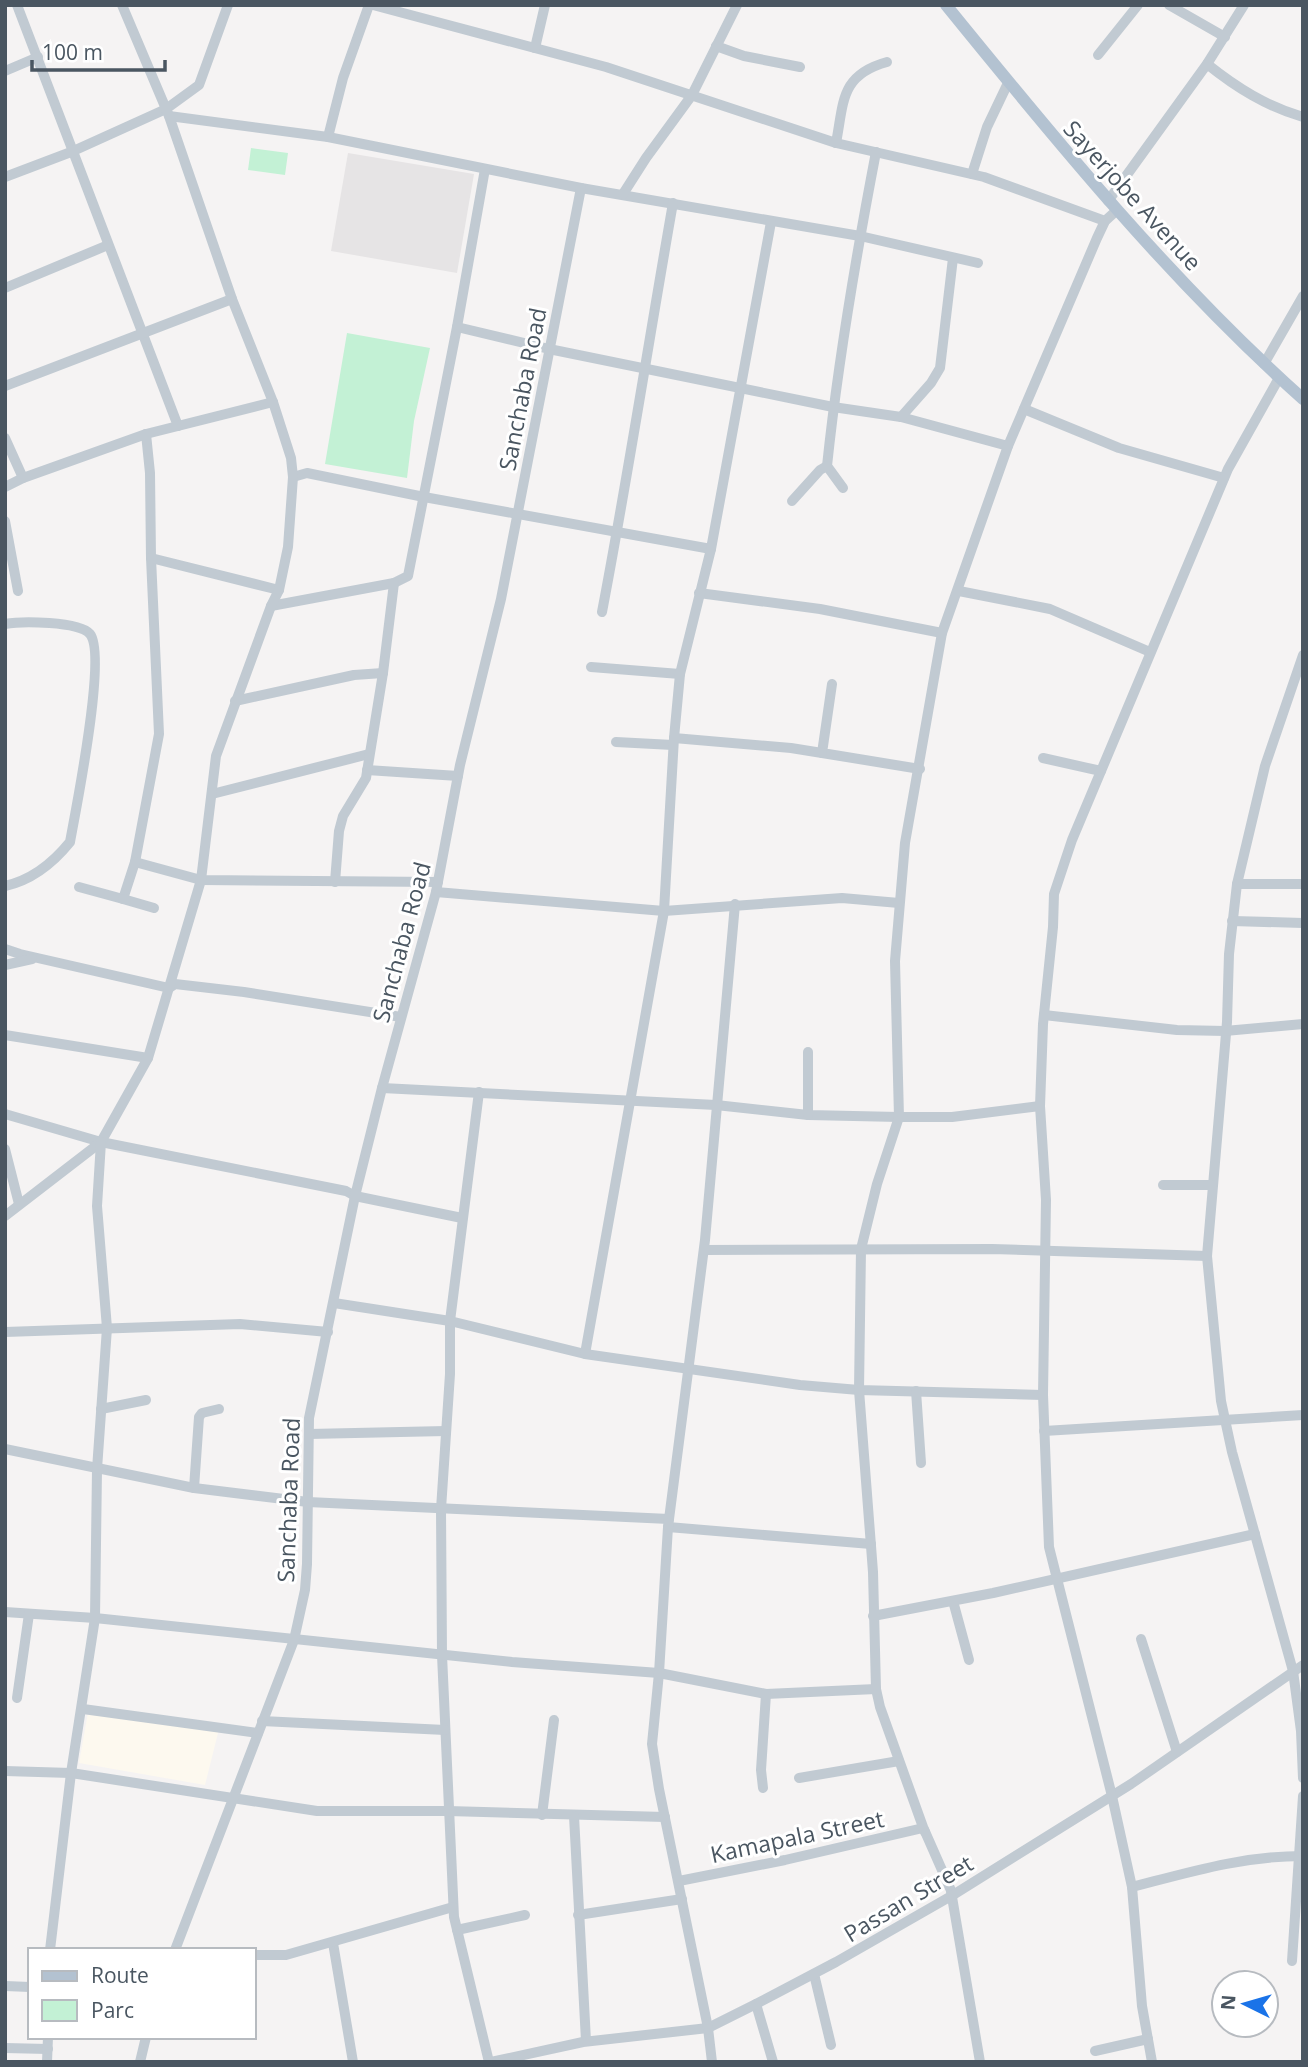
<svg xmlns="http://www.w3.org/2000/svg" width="1308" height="2067" viewBox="0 0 1308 2067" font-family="'Open Sans',sans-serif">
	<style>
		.commercial { fill: #fdf9ef }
		.education { fill: #e6e4e5 }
		.green { fill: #c3f1d5 }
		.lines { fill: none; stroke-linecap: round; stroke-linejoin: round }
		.minor { stroke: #c1cad2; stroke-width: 10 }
		.major { stroke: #b3c2d1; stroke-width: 12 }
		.labels { text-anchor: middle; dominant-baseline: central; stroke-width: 6; stroke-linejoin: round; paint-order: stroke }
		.street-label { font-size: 23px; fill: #4a5661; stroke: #fff }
	</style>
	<rect width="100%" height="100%" fill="#f5f3f3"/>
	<polygon class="commercial" points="89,1707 220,1725 205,1785 79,1763"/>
	<polygon class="education" points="348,153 474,174 457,273 331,251"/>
	<g class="green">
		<polygon points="251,148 288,153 285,175 248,170"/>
		<polygon points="347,333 430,348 414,421 407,478 325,464"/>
	</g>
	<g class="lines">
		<g class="minor">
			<polyline points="17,5 178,426"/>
			<polyline points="373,5 606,67 836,143 984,177 1105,221"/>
			<polyline points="1169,5 1225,37"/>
			<polyline points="716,46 744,56 800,67"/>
			<polyline points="535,48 545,5"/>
			<polyline points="1098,55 1138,5"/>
			<path d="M1207 64C1237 88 1266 106 1303 117"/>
			<polyline points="5,71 38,57"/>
			<polyline points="169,116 328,137 581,188 860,236 978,263"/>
			<polyline points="328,137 343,78 369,5"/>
			<path d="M836 143C844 102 840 75 887 62"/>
			<polyline points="972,174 987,127 1008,83"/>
			<polyline points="5,177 71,152 166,109 199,85 228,5"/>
			<polyline points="623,194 646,158 692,95 737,5"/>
			<polyline points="1108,201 1207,64 1244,5"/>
			<polyline points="5,288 108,245"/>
			<polyline points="457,327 549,349 833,407 901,417 1008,446"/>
			<polyline points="1264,364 1303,296"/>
			<polyline points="5,386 232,299"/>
			<polyline points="1024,409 1119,448 1224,478"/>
			<polyline points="901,417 931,383 940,368 953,258"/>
			<polyline points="146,434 150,473 151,558 159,734 135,862 201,880 438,882"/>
			<polyline points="5,438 23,478"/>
			<polyline points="293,477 307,473 424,497 711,549"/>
			<polyline points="5,487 23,478 146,434 273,402"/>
			<path d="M843 488 827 466C838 361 856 256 876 152"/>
			<polyline points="792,501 820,470 827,466"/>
			<polyline points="5,521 18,591"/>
			<polyline points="151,558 279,590"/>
			<polyline points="959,591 1050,609 1150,652"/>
			<polyline points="699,593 820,609 942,633"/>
			<polyline points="271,606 394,583 408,576 457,327 485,169"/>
			<path d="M602 612C628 476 649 339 673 203"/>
			<path d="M5 624C21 621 79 621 90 634 107 655 76 809 70 842 53 863 32 880 5 886"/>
			<polyline points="1303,655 1265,766 1237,884 1229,954 1227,1022 1207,1256 1221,1401 1232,1452 1293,1671 1301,1731 1303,1778"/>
			<polyline points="591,667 680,674"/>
			<polyline points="832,684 822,753 920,769"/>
			<polyline points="235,701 354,675 383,673"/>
			<polyline points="674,738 791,748 822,753"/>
			<polyline points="616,742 673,745"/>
			<polyline points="1043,758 1101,771"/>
			<polyline points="367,770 458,776"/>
			<polyline points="212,794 369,754"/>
			<polyline points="335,882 339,831 343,816 366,778 383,673 394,583"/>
			<polyline points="1237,884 1303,884"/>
			<polyline points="79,887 123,899 135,862"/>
			<polyline points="436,892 664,911 842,898 899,903"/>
			<polyline points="123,899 154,908"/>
			<polyline points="1232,921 1303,923"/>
			<polyline points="5,949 20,954 169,988 175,984 244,992 401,1017"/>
			<polyline points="5,965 32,959"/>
			<polyline points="1044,1015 1177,1030 1225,1031 1303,1024"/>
			<polyline points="5,1035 148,1058"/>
			<polyline points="382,1088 716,1105 808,1115 899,1117 952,1117 1040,1106"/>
			<polyline points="479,1092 450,1321 450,1374 441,1509 442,1655 454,1917 489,2062"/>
			<polyline points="5,1114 101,1142 346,1191 355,1196 462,1218"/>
			<polyline points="808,1115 808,1052"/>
			<polyline points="5,1149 19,1204"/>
			<polyline points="1163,1185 1212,1185"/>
			<polyline points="5,1216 101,1142 148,1058 201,880 216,756 271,606 279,590 288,547 293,477 291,458 273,402 232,299 169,116 122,5"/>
			<polyline points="704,1250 992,1249 1207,1256"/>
			<polyline points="334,1303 450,1321 585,1354 800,1385 859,1390 1043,1395"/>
			<polyline points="5,1332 240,1324 328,1332"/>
			<polyline points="585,1354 664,911 674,738 680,674 711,549 771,222"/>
			<polyline points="916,1391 921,1463"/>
			<polyline points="101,1409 146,1400"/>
			<polyline points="1044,1431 1303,1415"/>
			<polyline points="309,1434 446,1431"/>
			<polyline points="5,1449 194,1488 308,1502 669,1519"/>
			<polyline points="194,1488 199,1417 202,1413 219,1409"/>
			<polyline points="668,1527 871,1544"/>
			<polyline points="953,1601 969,1660"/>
			<polyline points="5,1612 95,1618 512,1662 659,1673 766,1694 876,1689"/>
			<polyline points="873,1616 993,1593 1255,1534"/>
			<polyline points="1141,1639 1177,1752"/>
			<polyline points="17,1698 29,1614"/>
			<polyline points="83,1709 258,1733"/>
			<polyline points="262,1721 445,1730"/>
			<polyline points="5,1771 71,1773 317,1811 448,1811 665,1817"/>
			<polyline points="799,1778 899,1761"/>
			<polyline points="763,1788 761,1770 766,1694"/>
			<polyline points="542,1815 554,1720"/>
			<polyline points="574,1816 586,2041"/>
			<polyline points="679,1881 785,1860 923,1828 925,1832"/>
			<path d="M1132 1887C1190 1872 1242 1856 1303 1856"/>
			<polyline points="951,1891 980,2062"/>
			<polyline points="953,1895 923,1827 880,1707 876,1689 873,1572 859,1390 861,1249 877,1184 899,1117 895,961 905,843 942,633 1008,446 1097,238 1105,221 1116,211"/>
			<polyline points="578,1915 682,1899"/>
			<polyline points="457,1930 525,1915"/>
			<polyline points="333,1943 353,2062"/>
			<polyline points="50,1950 71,1773 95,1618 97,1469 107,1328 97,1206 101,1142"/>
			<polyline points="175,1950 294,1640 305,1590 307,1564 309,1418 355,1196 382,1088 436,892 460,765 501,599 581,188"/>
			<polyline points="254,1955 286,1955 453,1907"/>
			<polyline points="1292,1961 1303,1796"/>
			<polyline points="814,1974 831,2045"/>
			<polyline points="5,1986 30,1987"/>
			<polyline points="756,2004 773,2062"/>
			<polyline points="5,2048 48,2049"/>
			<polyline points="1095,2051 1148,2039"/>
			<polyline points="47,2062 48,2037"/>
			<polyline points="140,2062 146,2037"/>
			<polyline points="491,2062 583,2042 708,2028 756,2004 836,1962 953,1895 1131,1784 1303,1665"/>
			<polyline points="712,2062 708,2028 659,1789 652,1744 659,1673 668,1527 705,1240 735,904"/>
			<polyline points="1152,2062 1142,2006 1132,1887 1112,1796 1049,1547 1043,1395 1046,1200 1040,1106 1043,1024 1053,927 1054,894 1072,840 1228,469 1279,378"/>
		</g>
		<path class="major" d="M946 5C1058 143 1170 280 1303 399"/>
	</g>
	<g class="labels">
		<g class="street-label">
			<text transform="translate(1133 195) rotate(48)">Sayerjobe Avenue</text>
			<text transform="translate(522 389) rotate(-79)">Sanchaba Road</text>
			<text transform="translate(401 942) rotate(-75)">Sanchaba Road</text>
			<text transform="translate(288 1500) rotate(-88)">Sanchaba Road</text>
			<text transform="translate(797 1836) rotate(-12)">Kamapala Street</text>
			<text transform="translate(908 1898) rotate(-31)">Passan Street</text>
		</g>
	</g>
	<rect width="1308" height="2067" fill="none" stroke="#4a5661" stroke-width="14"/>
	<rect x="28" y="1948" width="228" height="91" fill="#ffffff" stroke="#b7bbc0" stroke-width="2"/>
	<rect x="42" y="1971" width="35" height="10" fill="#b3c2d1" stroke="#b7bbc0" stroke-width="2"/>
	<text x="91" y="1983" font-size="21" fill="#4a5661">Route</text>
	<rect x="42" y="2000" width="35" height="21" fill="#c3f1d5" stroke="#b7bbc0" stroke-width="2"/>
	<text x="91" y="2018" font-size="21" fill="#4a5661">Parc</text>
	<g transform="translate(1245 2004) rotate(275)"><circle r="33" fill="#ffffff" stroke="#b7bbc0" stroke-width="2"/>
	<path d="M0-5L12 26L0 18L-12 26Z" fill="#1a73e8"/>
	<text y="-10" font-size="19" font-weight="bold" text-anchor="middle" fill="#4a5661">N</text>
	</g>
	<path d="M32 60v10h133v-10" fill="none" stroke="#4a5661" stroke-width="3.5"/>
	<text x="42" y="60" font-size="21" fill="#4a5661" stroke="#ffffff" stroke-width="5" paint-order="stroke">100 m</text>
</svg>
